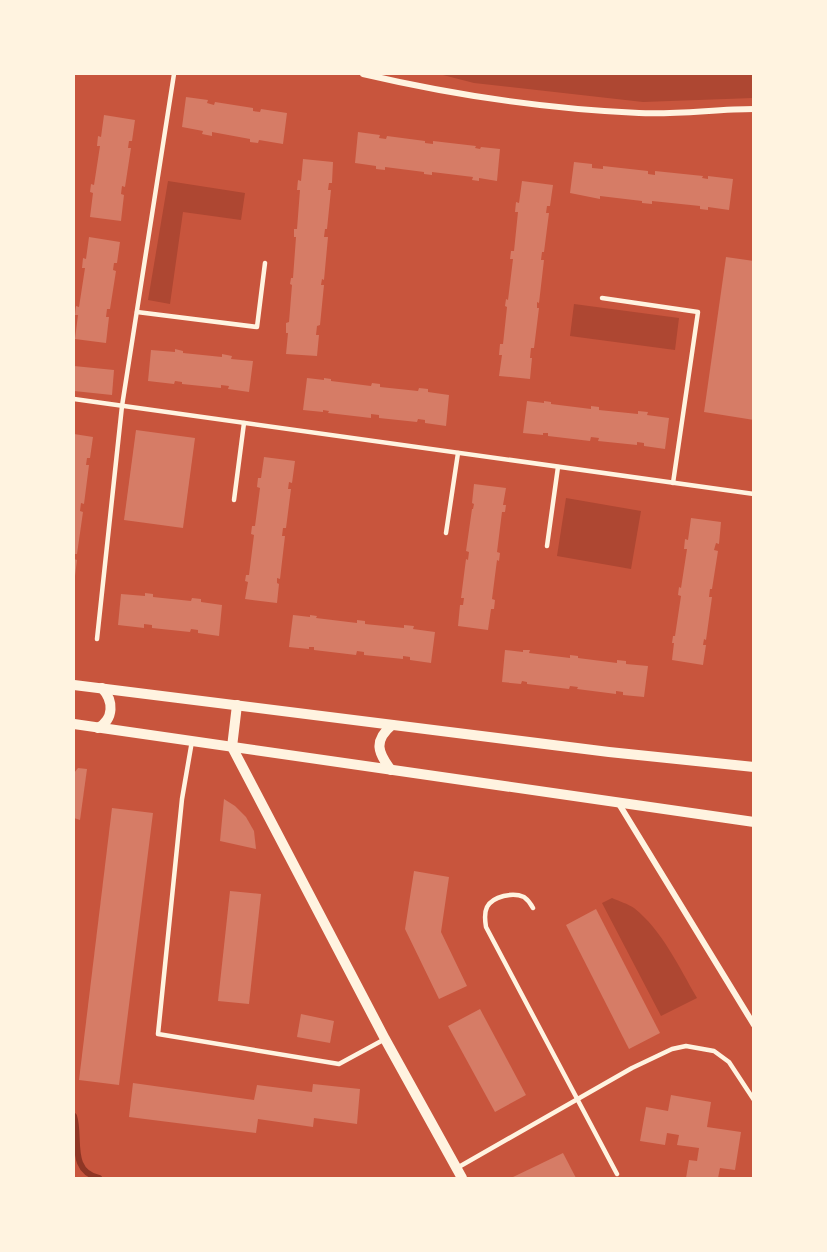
<svg xmlns="http://www.w3.org/2000/svg" width="827" height="1252" viewBox="0 0 827 1252" font-family="'Alegreya Sans',sans-serif">
	<style>
		.green { fill: #ae4732 }
		.lines { fill: none; stroke-linecap: round; stroke-linejoin: round }
		.stream { stroke: #8f3625; stroke-width: 6 }
		.building { fill: #d67c66 }
		.service { stroke: #fff3e0; stroke-width: 4.5 }
		.minor { stroke: #fff3e0; stroke-width: 6 }
		.tertiary { stroke: #fff3e0; stroke-width: 10 }
	</style>
	<rect width="100%" height="100%" fill="#c8553d"/>
	<g class="green">
		<polygon points="439,74 753,74 753,98 643,102 474,83"/>
		<polygon points="168,181 245,193 241,220 183,212 170,304 148,300"/>
		<polygon points="574,304 679,318 675,350 570,336"/>
		<polygon points="566,498 641,511 631,569 557,556"/>
		<path d="M612 898C619 901 628 904 634 908 662 930 679 967 697 998L661 1016 602 903Z"/>
	</g>
	<g class="lines">
		<path class="stream" d="M74 1116C81 1137 68 1171 99 1178"/>
	</g>
	<g class="building">
		<polygon points="186,97 208,100 207,103 214,105 215,102 253,108 253,111 260,112 261,109 287,113 283,144 259,140 258,143 250,142 250,139 212,132 212,136 202,134 203,131 182,127"/>
		<polygon points="104,115 135,120 132,141 129,141 128,148 131,148 125,187 122,186 121,194 124,195 121,221 90,217 93,193 90,192 91,184 94,185 100,146 97,146 98,136 101,137"/>
		<polygon points="358,132 380,135 379,138 386,139 387,136 425,141 425,143 433,144 433,141 476,146 475,148 480,149 481,147 500,149 497,181 479,178 479,181 472,180 473,177 432,172 432,175 424,174 424,172 385,167 385,170 376,169 376,166 355,163"/>
		<polygon points="303,159 333,162 332,183 329,183 328,190 331,190 327,229 325,229 324,237 328,237 324,280 322,279 321,285 324,285 320,325 317,326 316,335 319,335 317,356 286,354 288,333 286,333 286,323 289,322 292,285 290,284 291,278 293,278 296,237 294,237 294,229 297,229 300,190 297,190 298,180 301,181"/>
		<polygon points="574,162 592,164 592,168 603,169 603,166 648,171 648,174 655,175 655,171 703,176 702,178 708,179 708,176 733,179 729,210 708,207 708,210 700,209 700,206 652,201 652,204 642,203 642,201 600,196 600,199 570,193"/>
		<polygon points="522,181 553,185 550,206 547,206 546,213 549,213 544,252 542,252 541,260 544,260 539,303 537,302 537,308 539,308 534,348 531,348 530,358 532,358 530,379 499,376 502,355 499,355 500,344 503,344 507,307 505,306 506,299 508,300 513,259 510,259 511,251 514,251 518,212 515,212 516,202 519,203"/>
		<polygon points="89,237 120,242 117,263 114,263 113,270 116,271 110,309 107,309 106,317 109,317 106,343 75,339 78,315 75,315 76,306 79,307 85,268 82,268 83,258 86,259"/>
		<polygon points="726,257 754,261 754,420 704,412"/>
		<polygon points="175,349 183,351 183,353 222,357 222,354 232,356 231,359 253,361 249,392 228,389 229,386 221,385 221,388 182,384 182,382 175,381 174,384 148,381 151,350 175,352"/>
		<polygon points="74,366 114,370 112,395 74,391"/>
		<polygon points="307,378 324,380 324,378 331,379 331,381 371,386 372,383 380,384 380,387 418,391 419,388 428,389 428,392 449,395 446,426 425,423 425,420 418,419 417,422 379,418 379,415 371,414 371,418 328,413 329,411 323,410 323,412 303,410"/>
		<polygon points="527,401 544,403 544,401 551,402 551,404 591,409 591,406 599,407 599,410 638,414 638,411 648,412 647,415 669,418 665,449 644,446 644,443 637,442 637,445 598,441 599,438 591,437 590,441 548,436 548,433 543,433 543,435 523,433"/>
		<polygon points="136,430 195,438 183,528 124,520"/>
		<polygon points="74,434 93,437 90,458 87,458 86,465 89,465 84,504 81,503 80,511 83,512 77,554 74,554"/>
		<polygon points="264,457 295,461 292,483 289,482 288,489 291,489 286,528 283,528 282,536 285,536 280,579 277,578 277,583 279,584 277,603 245,599 248,582 245,581 246,575 249,575 254,535 251,534 252,526 255,526 260,488 257,487 258,478 261,478"/>
		<polygon points="474,484 506,488 503,505 506,505 505,512 502,512 497,552 500,553 499,561 497,560 492,599 495,600 494,609 491,609 488,630 458,626 460,605 463,605 464,598 461,598 466,559 468,560 469,552 466,551 472,509 473,509 474,504 472,503"/>
		<polygon points="691,518 721,522 719,544 716,543 714,550 718,551 712,589 710,589 709,597 712,597 706,640 704,639 703,645 706,645 703,665 672,660 674,643 672,643 673,636 675,636 681,596 678,595 679,587 681,588 687,549 684,549 685,539 688,540"/>
		<polygon points="74,559 77,560 75,576 74,576"/>
		<polygon points="145,593 153,594 153,597 191,601 192,598 201,599 201,602 222,605 219,636 198,633 198,630 191,629 190,632 152,628 152,625 144,624 144,628 118,625 121,594 145,596"/>
		<polygon points="293,615 310,617 310,615 317,616 316,618 357,623 357,620 365,621 365,624 404,628 404,625 414,626 413,629 435,632 431,663 410,660 410,657 403,656 403,659 364,655 364,652 357,651 356,655 314,650 314,647 309,647 309,649 289,647"/>
		<polygon points="505,650 523,652 523,650 530,650 529,653 570,658 570,655 578,656 578,658 617,663 617,660 626,661 626,664 648,666 644,697 623,695 623,692 616,691 616,694 577,689 578,687 570,686 569,689 527,684 527,682 522,681 521,684 502,682"/>
		<polygon points="78,768 87,769 80,820 74,818 74,773"/>
		<polygon points="224,799 235,806 246,817 254,831 256,849 220,841"/>
		<polygon points="112,808 153,813 119,1085 79,1080"/>
		<polygon points="414,871 449,877 441,932 467,986 439,999 405,929"/>
		<polygon points="230,891 261,894 249,1004 218,1001"/>
		<polygon points="596,909 660,1033 629,1049 566,925"/>
		<polygon points="480,1009 526,1095 495,1112 448,1026"/>
		<polygon points="301,1014 334,1021 330,1043 297,1037"/>
		<polygon points="133,1083 254,1100 257,1085 312,1092 313,1084 360,1089 357,1124 314,1118 313,1127 258,1119 256,1133 129,1117"/>
		<polygon points="671,1095 711,1102 707,1127 741,1132 735,1170 720,1168 718,1178 686,1178 689,1160 697,1161 699,1148 677,1145 679,1135 667,1133 665,1145 640,1141 646,1107 668,1111"/>
		<polygon points="563,1153 576,1178 511,1178"/>
	</g>
	<g class="lines">
		<g class="service">
			<polyline points="602,298 698,312 673,483"/>
			<polyline points="137,312 257,327 265,263"/>
			<polyline points="74,399 754,494"/>
			<polyline points="234,500 244,423"/>
			<polyline points="446,533 458,453"/>
			<polyline points="547,546 558,467"/>
			<polyline points="97,639 122,406 174,74"/>
			<polyline points="192,741 182,799 158,1034 339,1064 385,1039"/>
			<path d="M533 908C531 904 528 900 524 897 513 892 493 896 487 907 484 913 485 921 486 927L617 1174"/>
			<polyline points="457,1168 632,1068 672,1049 686,1046 714,1051 729,1062 754,1100"/>
		</g>
		<g class="minor">
			<path d="M363 74C453 95 547 109 639 113 677 115 716 109 754 109"/>
			<polyline points="619,804 754,1025"/>
		</g>
		<g class="tertiary">
			<polyline points="74,685 609,752 754,767"/>
			<polyline points="237,705 232,747 385,1039 462,1178"/>
			<polyline points="74,724 754,822"/>
			<path d="M98 728C114 719 114 701 102 688"/>
			<path d="M391 770C378 753 373 741 392 725"/>
		</g>
	</g>
	<rect width="827" height="1252" fill="none" stroke="#fff3e0" stroke-width="150"/>
</svg>
